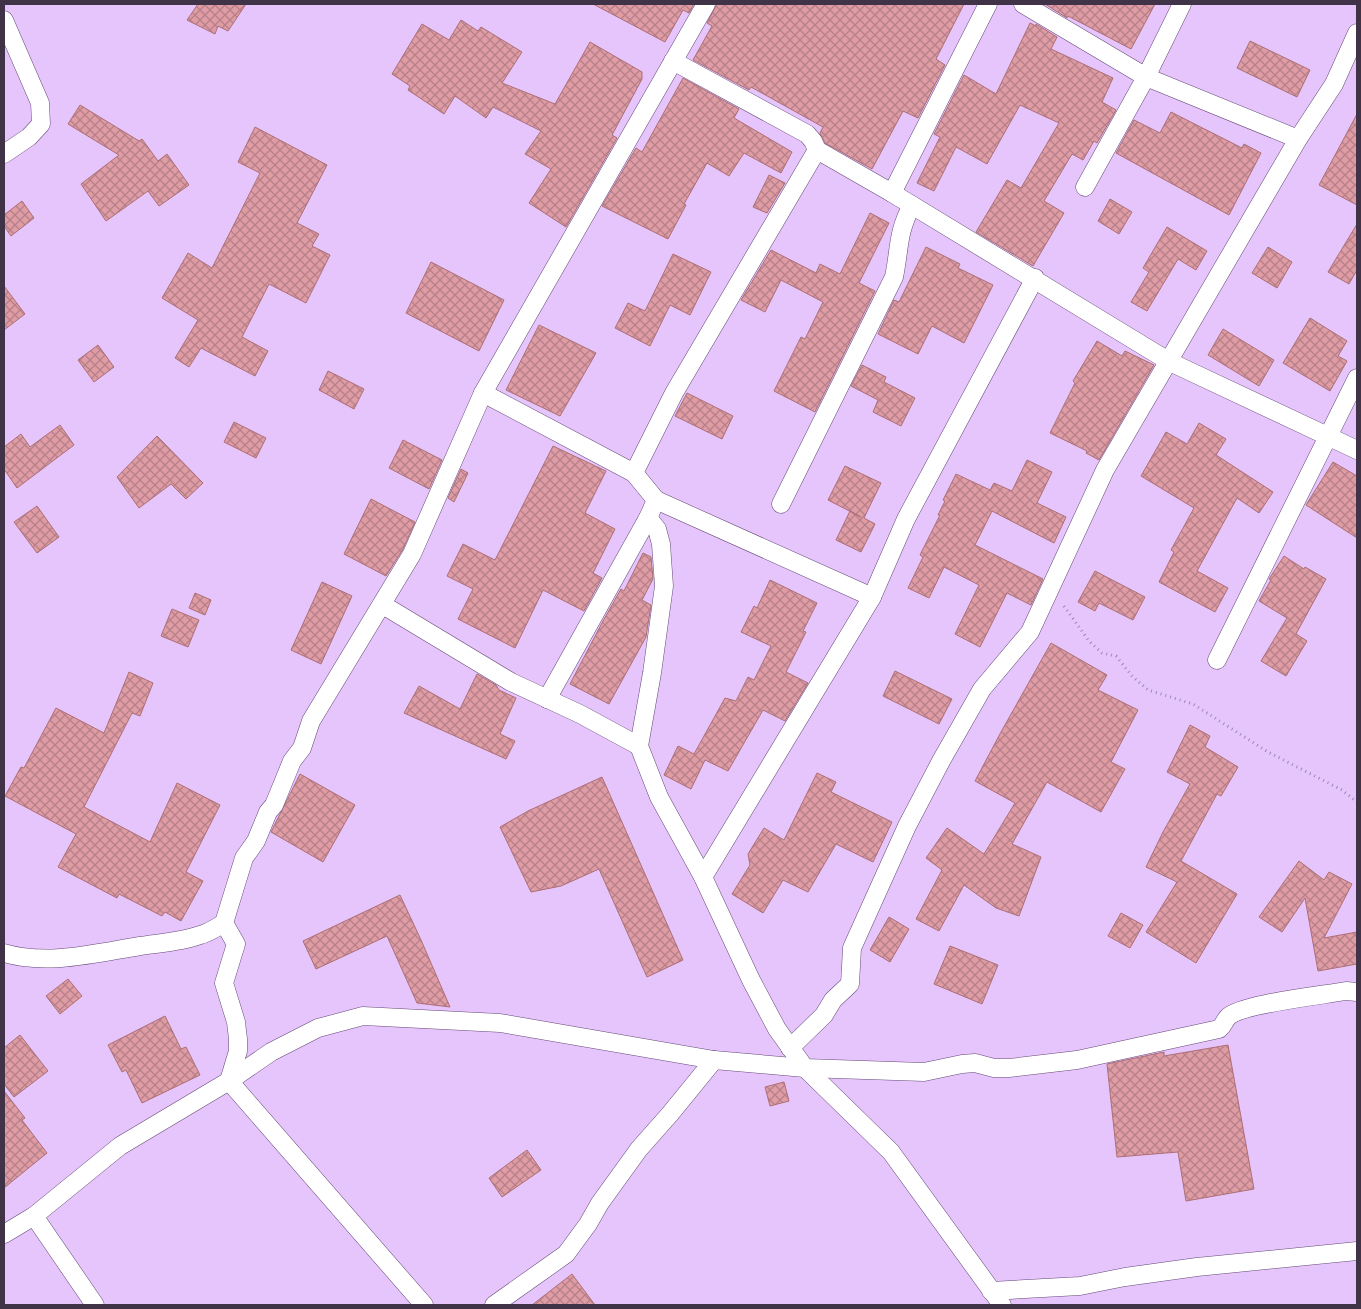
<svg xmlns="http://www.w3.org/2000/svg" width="1361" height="1309" viewBox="0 0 1361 1309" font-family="Roboto,sans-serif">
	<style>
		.building { fill: url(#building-cross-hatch); stroke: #ad6e75 }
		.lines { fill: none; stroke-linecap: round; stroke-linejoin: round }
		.minor-casing { stroke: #654977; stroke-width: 19 }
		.path { stroke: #a088b0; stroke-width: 3; stroke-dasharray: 1 4; stroke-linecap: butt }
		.minor { stroke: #fff; stroke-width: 18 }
	</style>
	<defs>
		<pattern id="building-cross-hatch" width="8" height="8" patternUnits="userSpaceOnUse" patternTransform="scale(1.25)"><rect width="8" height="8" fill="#df9ca4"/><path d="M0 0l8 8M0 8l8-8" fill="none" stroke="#b68088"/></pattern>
	</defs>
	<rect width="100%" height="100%" fill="#e5c5fb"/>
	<g class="building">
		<polygon points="198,4 246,4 228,31 218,26 215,34 187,20"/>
		<polygon points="593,4 694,4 689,13 683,10 665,42"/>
		<polygon points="717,4 964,4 936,59 945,65 918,118 903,111 872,169 825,143 820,133 823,127 751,87 749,90 693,60 712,26 707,23"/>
		<polygon points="1045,4 1155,4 1131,49 1068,16 1067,18"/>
		<polygon points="461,20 478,31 481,27 522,52 502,83 555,104 590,42 642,72 642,79 612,135 617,138 566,227 529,203 551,169 525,154 541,131 493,107 486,118 455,96 444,114 408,90 410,86 392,74 422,24 449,40"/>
		<polygon points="1030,23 1036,26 1036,24 1057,37 1051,49 1113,78 1102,102 1116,110 1097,143 1094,141 1083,160 1072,154 1044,201 1064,213 1033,266 976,232 1007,180 1021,188 1059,123 1020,105 987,164 956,147 934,191 917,183 940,137 934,134 964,75 996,94"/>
		<polygon points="1250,41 1310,70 1297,97 1237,68"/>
		<polygon points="683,78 739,109 734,118 792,152 781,173 744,153 729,176 707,163 684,204 686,205 668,239 602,206 636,148 642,152"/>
		<polygon points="80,105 139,141 142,139 158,161 167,154 189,185 159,206 148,191 106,221 81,184 119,155 68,124"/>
		<polygon points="1171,112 1242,148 1244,144 1261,153 1229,215 1116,153 1134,120 1160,133"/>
		<polygon points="1357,114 1357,205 1319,185"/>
		<polygon points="255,127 327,165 297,223 319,234 312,246 330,255 306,303 269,284 242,337 268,351 255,376 201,348 189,367 175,358 198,320 162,298 188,253 212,268 260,173 238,162"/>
		<polygon points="769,175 785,183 767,213 753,207"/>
		<polygon points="1110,199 1132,212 1119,234 1098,221"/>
		<polygon points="22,201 34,218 11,236 4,226 4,215"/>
		<polygon points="870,213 889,223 859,283 875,291 815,412 774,391 801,337 805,339 823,302 781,280 765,312 741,300 771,250 816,273 820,264 840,274"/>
		<polygon points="1357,224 1357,270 1349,284 1328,272"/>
		<polygon points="1167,227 1207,251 1196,270 1178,259 1147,311 1131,302 1149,272 1143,268"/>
		<polygon points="926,247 960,264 958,268 993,285 964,343 932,326 918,354 878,334 894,300 899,302"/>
		<polygon points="1268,247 1292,262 1277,288 1252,273"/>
		<polygon points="673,254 711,272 690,315 670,305 650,346 615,328 628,303 645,311"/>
		<polygon points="431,262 504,300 479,351 406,313"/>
		<polygon points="4,286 25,314 4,330"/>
		<polygon points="1310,318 1347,341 1338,356 1347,361 1330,391 1283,363"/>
		<polygon points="539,325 596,353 560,416 506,390"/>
		<polygon points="1223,329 1274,360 1259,386 1208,355"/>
		<polygon points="1097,341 1122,356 1125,351 1154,365 1099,460 1086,453 1087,451 1050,433 1075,383 1073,381"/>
		<polygon points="98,345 114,367 94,382 78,360"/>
		<polygon points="862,365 886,377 884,382 915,398 901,426 873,412 878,400 851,386"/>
		<polygon points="328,371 364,389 354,409 319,390"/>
		<polygon points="687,393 733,416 722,439 675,416"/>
		<polygon points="234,422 266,438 256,458 224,442"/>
		<polygon points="1199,423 1226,439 1216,455 1273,492 1259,513 1237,498 1197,571 1228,588 1215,612 1159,582 1174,552 1171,550 1194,508 1141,476 1166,432 1187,444"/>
		<polygon points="60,425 74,445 17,488 4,469 4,447 21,434 30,447"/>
		<polygon points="157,436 203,483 186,499 171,484 139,508 117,477"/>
		<polygon points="403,440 442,460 429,489 389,468"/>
		<polygon points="553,446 606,471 585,513 615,529 593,573 602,578 584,611 543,590 515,648 458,619 473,589 447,576 463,544 495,560"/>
		<polygon points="1027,460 1052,472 1037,503 1066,517 1054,543 992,511 975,545 1043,579 1031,605 1007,593 980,647 955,634 979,585 944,567 929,598 908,588 923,557 920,555 940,515 938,515 945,501 943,500 956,474 990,490 994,483 1012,491"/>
		<polygon points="1333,462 1357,476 1357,538 1306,505"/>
		<polygon points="845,466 881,483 864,518 875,524 861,552 836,540 850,511 861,517 828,500"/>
		<polygon points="461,469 468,473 454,502 448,498"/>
		<polygon points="371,499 415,522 403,549 386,576 344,554"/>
		<polygon points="37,506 59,537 37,553 14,522"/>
		<polygon points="643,553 651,557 653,579 642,600 651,605 646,637 609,704 570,684 603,621 621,589 624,591"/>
		<polygon points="1284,556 1304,569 1305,567 1326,579 1296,634 1307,641 1286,676 1261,661 1287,618 1259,601 1271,580 1269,579"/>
		<polygon points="1095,571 1145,597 1133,620 1099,603 1095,611 1078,602"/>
		<polygon points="770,580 817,603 803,631 806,632 786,672 808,683 785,721 763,710 728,771 705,760 691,789 664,775 678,746 694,754 725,698 736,701 748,677 754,680 771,646 741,632 754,606 757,608"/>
		<polygon points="322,582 352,596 321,664 291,650"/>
		<polygon points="195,593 211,600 205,615 189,608"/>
		<polygon points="172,609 199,620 188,647 161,636"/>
		<polygon points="1051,643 1107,675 1098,690 1138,710 1111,762 1125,769 1101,812 1047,782 1012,844 1041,857 1019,916 996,908 964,885 939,931 916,919 942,870 926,858 947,828 984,854 1015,803 975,781 1001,732"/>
		<polygon points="895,671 952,699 939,724 883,696"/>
		<polygon points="129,672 153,683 140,716 132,713 84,807 150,842 177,783 220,805 186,872 203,881 181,921 165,912 162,916 119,894 117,898 58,867 76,834 5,796 21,767 24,768 56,708 104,733"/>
		<polygon points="477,674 496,685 499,690 516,698 500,734 515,741 506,759 404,713 419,686 460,709"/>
		<polygon points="1190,725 1210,736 1205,747 1238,767 1221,796 1217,794 1181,861 1237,894 1196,963 1146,932 1177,882 1146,867 1163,832 1190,784 1167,772"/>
		<polygon points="817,773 836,782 831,792 892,822 873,862 836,844 808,892 783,880 763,913 732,894 750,865 748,854 764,828 784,840"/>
		<polygon points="300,774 355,805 323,862 271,832"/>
		<polygon points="602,777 683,960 647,977 599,869 561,886 531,892 500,827 528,811"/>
		<polygon points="1299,861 1324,880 1329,872 1352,884 1324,938 1357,932 1357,964 1318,971 1305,898 1282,932 1259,917"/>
		<polygon points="400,895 421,940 450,1007 417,1003 387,936 316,969 303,941"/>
		<polygon points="1121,913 1143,925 1130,948 1108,936"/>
		<polygon points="889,917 909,929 890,962 870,950"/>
		<polygon points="950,946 998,965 982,1004 934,984"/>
		<polygon points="68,979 82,996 60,1014 46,996"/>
		<polygon points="165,1016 181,1049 186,1047 200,1075 142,1103 126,1070 122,1072 108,1045"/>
		<polygon points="20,1035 48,1071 14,1097 4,1084 4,1048"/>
		<polygon points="1228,1045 1254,1189 1186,1201 1178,1152 1117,1157 1107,1064 1164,1052 1164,1056"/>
		<polygon points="784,1082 789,1101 770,1106 765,1087"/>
		<polygon points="4,1091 25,1118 22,1120 47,1153 4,1188"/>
		<polygon points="527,1150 541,1170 502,1197 489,1178"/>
		<polygon points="572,1274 595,1305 532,1305"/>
	</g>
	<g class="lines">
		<g class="minor-casing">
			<g id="minor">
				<polyline points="1023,4 1146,77 1298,139 1334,84 1357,33"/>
				<polyline points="4,20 40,103 41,124 29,137 4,154"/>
				<polyline points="673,61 807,134 813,141 817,150 892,193 1170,362 1357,450"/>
				<polyline points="1085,187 1146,77 1182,4"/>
				<polyline points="892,193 988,4"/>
				<polyline points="483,393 634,473"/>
				<polyline points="656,500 872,597"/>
				<path d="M781 504 894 277C900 248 897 233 912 205"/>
				<polyline points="648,518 657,529 661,544 664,586 652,673 639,746 659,797 703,877 751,980 777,1029 805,1068 891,1152 1002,1305"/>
				<polyline points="383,605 511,682 580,714 639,746"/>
				<polyline points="1217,660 1357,378"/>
				<polyline points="547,699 648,518 656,500 634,473 674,393 817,150"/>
				<polyline points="703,877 872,597 906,519 1035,278"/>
				<path d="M4 953C47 966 97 953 140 946 160 943 181 942 200 935 209 933 217 927 224 923"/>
				<polyline points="790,1048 824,1015 833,1000 850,984 852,948 907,826 941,761 982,689 1030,632 1105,470 1298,139"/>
				<polyline points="34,1216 95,1305"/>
				<path d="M4 1234 34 1216 120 1146 229 1081 271 1052 318 1028 363 1016 500 1023 714 1060 805 1068 924 1072 962 1064 975 1063 994 1068H1009L1077 1060 1219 1029C1224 1025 1224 1021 1228 1017 1240 1004 1325 995 1346 991L1357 992"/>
				<polyline points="991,1291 1080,1286 1125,1277 1197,1267 1357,1251"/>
				<polyline points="424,1305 229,1081 238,1051 238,1039 236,1022 224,983 236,944 224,923 244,858 256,841 268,812 274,805 292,761 302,748 311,721 412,554 483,393 706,4"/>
				<polyline points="494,1305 566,1254 588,1224 600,1203 639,1149 670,1114 714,1060"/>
			</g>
		</g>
		<polyline class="path" points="1064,606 1089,641 1102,653 1116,656 1132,676 1148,690 1193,704 1268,752 1342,790 1357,802"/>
		<use href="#minor" class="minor"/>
	</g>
	<rect width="1361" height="1309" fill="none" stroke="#403348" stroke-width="10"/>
</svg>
